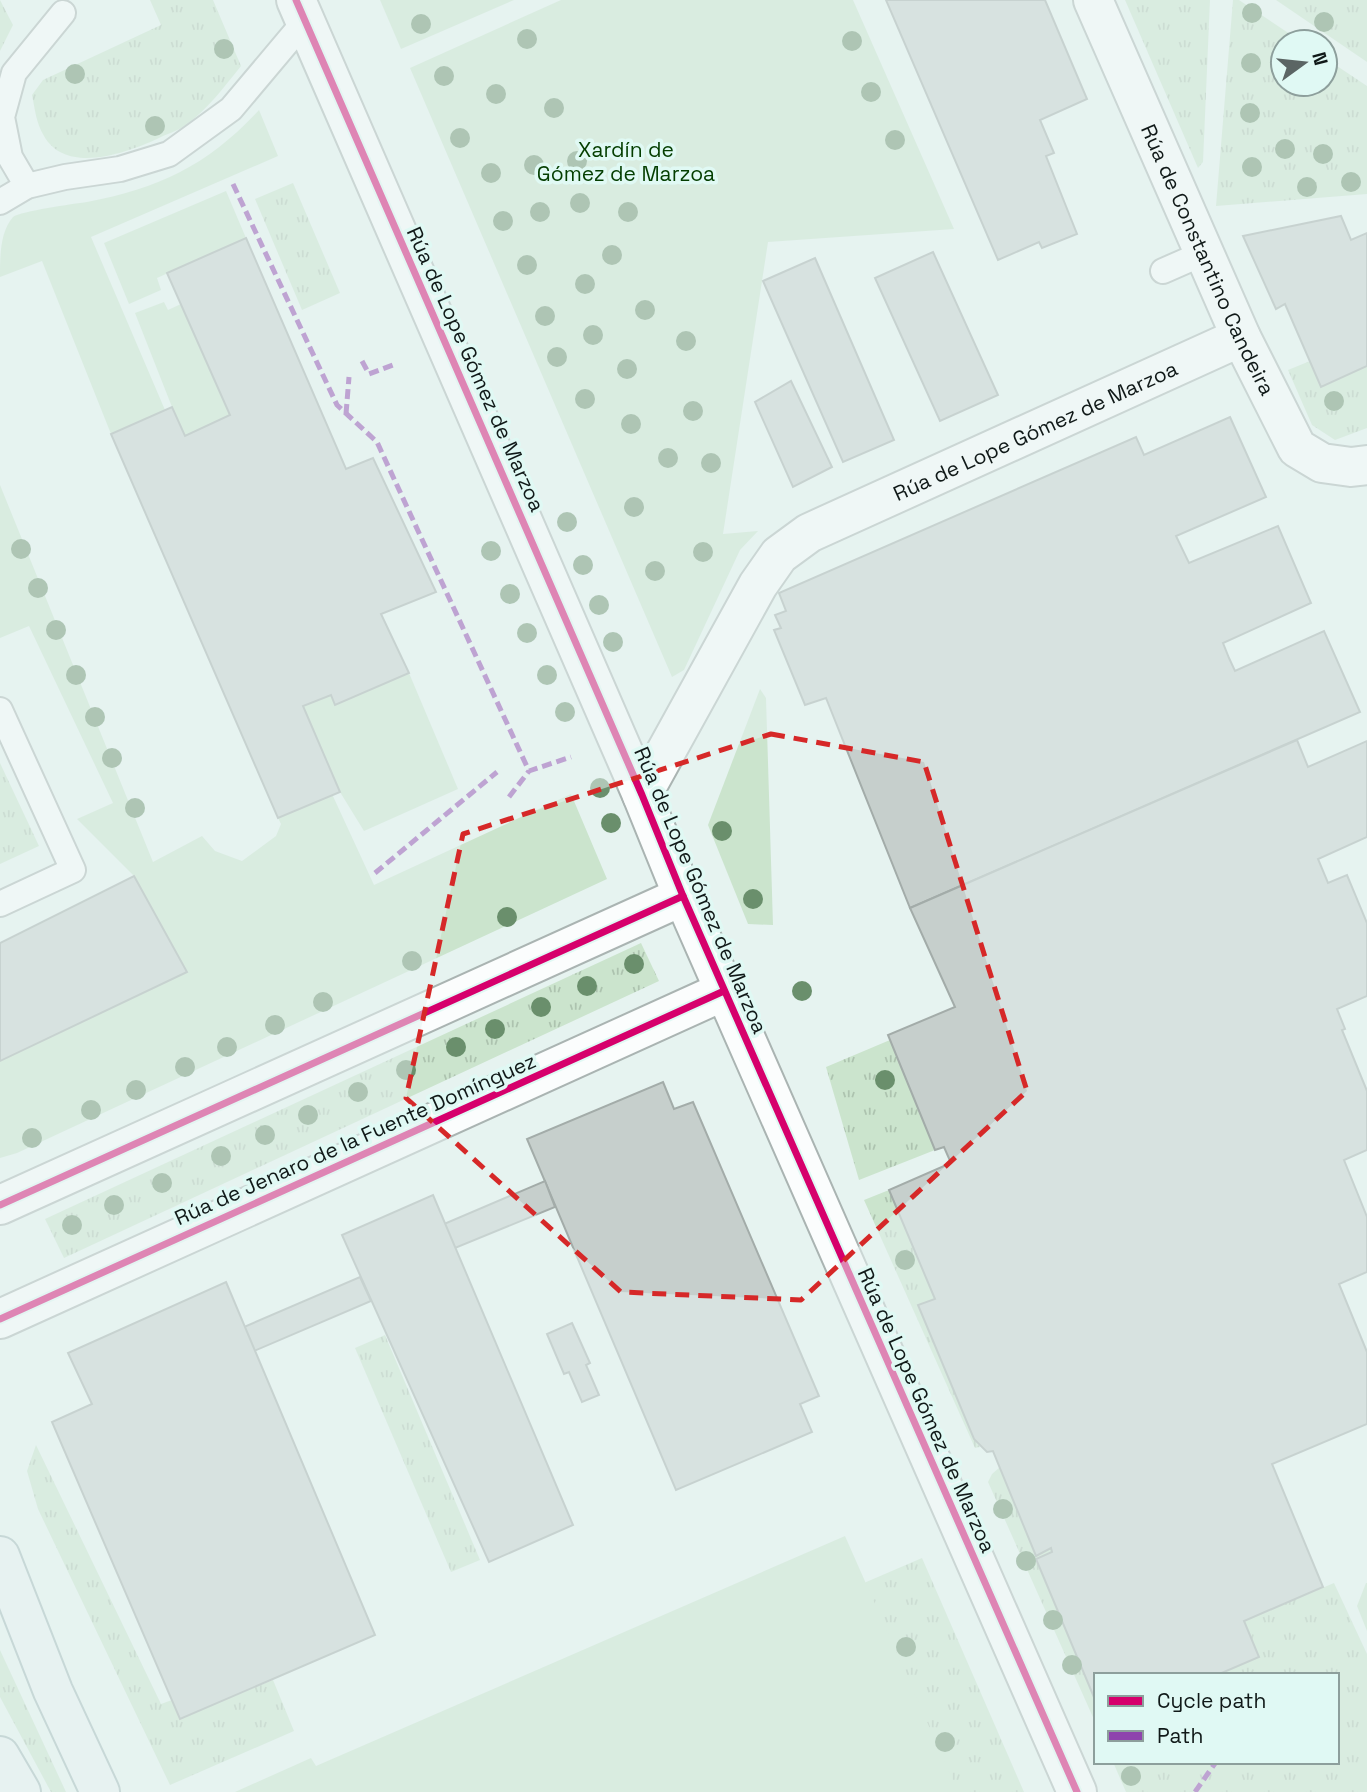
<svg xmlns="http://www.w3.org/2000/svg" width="1367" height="1792" viewBox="0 0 1367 1792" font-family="'Space Grotesk',sans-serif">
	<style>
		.grass { fill: url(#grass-tufts) }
		.garden { fill: #cbe4cd }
		.building { fill: #c6cfcc; stroke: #a3aca9; stroke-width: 2 }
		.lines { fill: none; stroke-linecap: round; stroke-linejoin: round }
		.service-casing { stroke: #aab4b2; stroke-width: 28 }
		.minor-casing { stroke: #aab4b2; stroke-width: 42 }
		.primary-casing { stroke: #a3b8b8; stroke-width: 42 }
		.service { stroke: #fbfdfd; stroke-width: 24 }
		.minor { stroke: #fbfdfd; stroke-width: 38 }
		.primary { stroke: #e8f1f2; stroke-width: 38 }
		.quiet { stroke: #8e44ad; stroke-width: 5; stroke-dasharray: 10 5; stroke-linecap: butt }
		.cycleway-casing { stroke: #e0f9f4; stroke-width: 11 }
		.cycleway { stroke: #d6006c; stroke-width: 7 }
		.tree { fill: #6a8f6c }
		.marked { fill: none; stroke: #d62828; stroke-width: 5; stroke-dasharray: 14 9; stroke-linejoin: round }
		.labels { text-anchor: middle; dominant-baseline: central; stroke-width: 7; stroke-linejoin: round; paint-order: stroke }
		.park-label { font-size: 21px; fill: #043e00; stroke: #e0f9f4 }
		.street-label { font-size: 21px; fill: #101918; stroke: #e0f9f4 }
	</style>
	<defs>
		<pattern id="grass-tufts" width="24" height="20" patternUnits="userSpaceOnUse" patternTransform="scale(1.75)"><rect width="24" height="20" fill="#cbe4cd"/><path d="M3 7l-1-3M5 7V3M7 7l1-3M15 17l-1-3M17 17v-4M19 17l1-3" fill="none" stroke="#adc3af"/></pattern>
	</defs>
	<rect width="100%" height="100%" fill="#e6f3f0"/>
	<g class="grass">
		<polygon points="0,0 13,25 0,51"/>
		<path d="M150 0H213L241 66C224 87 208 109 186 125 178 131 166 134 157 139 126 153 66 175 44 136 36 123 35 109 32 95L43 80 161 25Z"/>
		<polygon points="1125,0 1210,0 1203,162 1198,168"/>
		<polygon points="1233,0 1239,0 1302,42 1283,42 1283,84 1325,84 1325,58 1367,86 1367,194 1216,206"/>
		<polygon points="1276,0 1367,0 1367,62"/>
		<polygon points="293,183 340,293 302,310 255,199"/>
		<polygon points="1310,361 1321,387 1367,366 1367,428 1335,440 1312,425 1288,370"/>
		<polygon points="0,763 39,846 0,864"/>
		<polygon points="641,943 659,981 64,1258 45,1219"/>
		<polygon points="890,1040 935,1150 859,1180 826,1067"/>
		<polygon points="889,1190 935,1299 918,1305 974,1439 980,1447 975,1448 864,1200"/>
		<polygon points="385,1335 480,1560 451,1572 355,1348"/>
		<polygon points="36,1445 161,1704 172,1700 181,1718 273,1680 294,1731 170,1785 38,1509 27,1471"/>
		<polygon points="1000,1467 1035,1555 1051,1548 1052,1552 1036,1560 1096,1702 1096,1724 988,1482 992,1474"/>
		<polygon points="922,1558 1024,1792 930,1792 843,1592"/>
		<polygon points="1334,1583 1367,1654 1367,1792 1126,1792 1113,1762 1337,1762 1337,1675 1217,1675 1259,1657 1244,1621"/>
		<polygon points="1366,1583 1367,1583 1367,1631 1357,1606"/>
		<polygon points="0,1650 66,1792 51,1792 0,1697"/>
	</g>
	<g class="garden">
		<polygon points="380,0 514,0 401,49"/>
		<polygon points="561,0 853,0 954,229 768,242 723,534 758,531 740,550 684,670 672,677 410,68"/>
		<path d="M259 110 278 156 91 237 165 410 111 434 42 261 0 277C0 256 0 232 13 217 21 211 73 204 87 202 160 188 208 165 259 110Z"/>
		<polygon points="226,191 246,238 157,278 161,290 129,304 104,243"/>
		<polygon points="164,302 168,310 181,304 230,415 185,436 172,407 135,313"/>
		<polygon points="0,485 153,862 202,836 215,851 242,861 276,836 281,824 278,818 332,794 374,885 571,794 607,879 17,1153 0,1158 0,943 134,876 77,819 113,803 29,626 0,638"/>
		<polygon points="409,673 458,789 364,831 340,792 303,706 331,695 335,705"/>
		<polygon points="760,689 766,698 773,925 748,924 708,825"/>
		<polygon points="845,1536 958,1792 235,1792 311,1758 316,1766"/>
	</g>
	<g class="building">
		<polygon points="886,0 1045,0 1087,99 1040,120 1054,153 1046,156 1077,234 1042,248 1039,242 998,260"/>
		<polygon points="1341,216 1351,240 1367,233 1367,366 1321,387 1285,304 1276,309 1243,236"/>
		<polygon points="246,238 346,469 373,458 436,592 381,614 409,673 335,705 331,695 303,706 340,792 278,818 111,434 172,407 185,436 230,415 167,273"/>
		<polygon points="933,252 998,395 940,421 875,278"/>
		<polygon points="815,258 894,440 843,462 763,281"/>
		<polygon points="791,381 832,467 793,487 755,402"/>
		<polygon points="1230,417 1266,497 1176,536 1189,563 1278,526 1311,603 1223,643 1229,658 1235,671 1324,631 1360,712 910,908 826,698 805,705 774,630 781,628 775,615 786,611 779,593 1136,437 1144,455"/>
		<polygon points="1297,740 1308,767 1367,741 1367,837 1318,859 1328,883 1347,875 1367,923 1367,996 1337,1009 1345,1029 1342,1030 1367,1091 1367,1150 1344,1160 1367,1217 1367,1272 1339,1284 1367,1352 1367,1424 1272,1464 1323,1587 1244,1621 1259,1657 1217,1675 1096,1675 1096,1702 1036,1559 1052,1552 1051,1548 1036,1556 993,1451 987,1452 974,1439 918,1305 935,1299 889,1190 951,1163 944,1147 935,1150 888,1035 955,1007 910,908"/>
		<polygon points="134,876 187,972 0,1061 0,943"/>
		<polygon points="663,1082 674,1109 693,1102 819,1396 800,1404 812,1432 676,1490 527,1139"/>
		<polygon points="545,1181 555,1207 455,1248 444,1224"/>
		<polygon points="433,1195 573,1525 489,1562 342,1235"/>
		<polygon points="360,1277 371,1301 254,1351 244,1327"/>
		<polygon points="226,1282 375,1635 180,1719 52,1422 92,1404 68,1353"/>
		<polygon points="572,1323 590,1363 586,1365 599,1395 582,1402 569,1372 564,1374 547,1334"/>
	</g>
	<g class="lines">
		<g class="service-casing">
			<g id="service">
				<polyline points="27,186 10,157 2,117 14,73 63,13"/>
				<polyline points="0,202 27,186 65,177 120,169 169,154 231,109 305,21"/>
				<polyline points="1163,271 1204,253"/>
				<polyline points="0,710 73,870 0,904"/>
			</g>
		</g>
		<g class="minor-casing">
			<g id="minor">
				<polyline points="296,0 642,795 683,896 1077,1792"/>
				<path id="s1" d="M1093 0 1241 337 1297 448 1322 463 1351 467 1367 465"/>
				<path id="s2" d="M642 795 758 585 779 555 809 533 1241 337"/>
				<polyline points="0,1205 683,896"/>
				<polyline points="0,1319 724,991"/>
			</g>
		</g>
		<g class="primary-casing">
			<g id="primary">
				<polyline points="0,1556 53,1691 100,1792"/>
				<polyline points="0,1756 21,1792"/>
			</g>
		</g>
		<use href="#service" class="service"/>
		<use href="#minor" class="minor"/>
		<use href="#primary" class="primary"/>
		<g class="quiet">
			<polyline points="233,184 337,405 377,442 529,771 571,757"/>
			<polyline points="362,361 369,374 393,365"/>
			<polyline points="346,414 349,377"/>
			<polyline points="509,797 529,771"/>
			<polyline points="375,873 497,772"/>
			<polyline points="1195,1792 1216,1762"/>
		</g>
		<g class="cycleway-casing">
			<g id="cycleway">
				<polyline points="296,0 642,795 683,896 1077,1792"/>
				<polyline points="0,1205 683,896"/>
				<polyline points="0,1319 724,991"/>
			</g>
		</g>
		<use href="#cycleway" class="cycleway"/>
	</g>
	<g class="tree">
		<circle cx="1252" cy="13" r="10"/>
		<circle cx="1324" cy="22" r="10"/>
		<circle cx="421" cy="24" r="10"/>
		<circle cx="527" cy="39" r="10"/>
		<circle cx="852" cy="41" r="10"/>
		<circle cx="224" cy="49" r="10"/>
		<circle cx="1251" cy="63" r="10"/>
		<circle cx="75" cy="74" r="10"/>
		<circle cx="444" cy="76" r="10"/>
		<circle cx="871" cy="92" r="10"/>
		<circle cx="496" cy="94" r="10"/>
		<circle cx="554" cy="108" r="10"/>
		<circle cx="1250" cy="113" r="10"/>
		<circle cx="155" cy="126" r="10"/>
		<circle cx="460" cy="138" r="10"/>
		<circle cx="895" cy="140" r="10"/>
		<circle cx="1285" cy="149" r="10"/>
		<circle cx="1323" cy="154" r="10"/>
		<circle cx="577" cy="161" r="10"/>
		<circle cx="534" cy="165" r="10"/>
		<circle cx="1252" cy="167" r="10"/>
		<circle cx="491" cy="173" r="10"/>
		<circle cx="1351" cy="182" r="10"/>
		<circle cx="1307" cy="187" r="10"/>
		<circle cx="580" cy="203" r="10"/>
		<circle cx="540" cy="212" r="10"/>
		<circle cx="628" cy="212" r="10"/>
		<circle cx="503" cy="221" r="10"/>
		<circle cx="612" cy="255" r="10"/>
		<circle cx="527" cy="265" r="10"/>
		<circle cx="585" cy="284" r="10"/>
		<circle cx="645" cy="310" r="10"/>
		<circle cx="545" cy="316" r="10"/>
		<circle cx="593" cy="335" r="10"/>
		<circle cx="686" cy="341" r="10"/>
		<circle cx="557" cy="357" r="10"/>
		<circle cx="627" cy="369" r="10"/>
		<circle cx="585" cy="399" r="10"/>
		<circle cx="1334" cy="401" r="10"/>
		<circle cx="693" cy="411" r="10"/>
		<circle cx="631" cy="424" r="10"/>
		<circle cx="668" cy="458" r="10"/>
		<circle cx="711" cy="463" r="10"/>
		<circle cx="634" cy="507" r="10"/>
		<circle cx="567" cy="522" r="10"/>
		<circle cx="21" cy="549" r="10"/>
		<circle cx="491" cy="551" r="10"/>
		<circle cx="703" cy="552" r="10"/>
		<circle cx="583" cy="565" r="10"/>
		<circle cx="655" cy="571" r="10"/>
		<circle cx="38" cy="588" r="10"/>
		<circle cx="510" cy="594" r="10"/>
		<circle cx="599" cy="605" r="10"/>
		<circle cx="56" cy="630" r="10"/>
		<circle cx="527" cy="633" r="10"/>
		<circle cx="613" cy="642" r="10"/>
		<circle cx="76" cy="675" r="10"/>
		<circle cx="547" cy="675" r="10"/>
		<circle cx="565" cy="712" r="10"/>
		<circle cx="95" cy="717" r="10"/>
		<circle cx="112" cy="758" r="10"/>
		<circle cx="600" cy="788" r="10"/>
		<circle cx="135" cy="808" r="10"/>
		<circle cx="611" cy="823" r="10"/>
		<circle cx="722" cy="831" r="10"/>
		<circle cx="753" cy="899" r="10"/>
		<circle cx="507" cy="917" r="10"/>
		<circle cx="412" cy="961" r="10"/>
		<circle cx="634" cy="964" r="10"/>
		<circle cx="587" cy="986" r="10"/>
		<circle cx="802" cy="991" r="10"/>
		<circle cx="323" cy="1002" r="10"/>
		<circle cx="541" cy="1007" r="10"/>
		<circle cx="275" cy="1025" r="10"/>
		<circle cx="495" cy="1029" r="10"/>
		<circle cx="227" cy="1047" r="10"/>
		<circle cx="456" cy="1047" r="10"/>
		<circle cx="185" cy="1067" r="10"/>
		<circle cx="406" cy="1070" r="10"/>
		<circle cx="885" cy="1080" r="10"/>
		<circle cx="136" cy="1090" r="10"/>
		<circle cx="358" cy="1092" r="10"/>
		<circle cx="91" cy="1110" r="10"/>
		<circle cx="308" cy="1115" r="10"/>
		<circle cx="265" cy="1135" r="10"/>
		<circle cx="32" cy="1138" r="10"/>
		<circle cx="221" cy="1156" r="10"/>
		<circle cx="162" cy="1183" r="10"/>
		<circle cx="114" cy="1205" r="10"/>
		<circle cx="72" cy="1225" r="10"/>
		<circle cx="905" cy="1260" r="10"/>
		<circle cx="1003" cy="1509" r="10"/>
		<circle cx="1026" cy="1561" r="10"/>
		<circle cx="1053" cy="1620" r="10"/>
		<circle cx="906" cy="1647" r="10"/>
		<circle cx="1072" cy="1665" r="10"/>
		<circle cx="945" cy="1742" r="10"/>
		<circle cx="1131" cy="1776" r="10"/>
	</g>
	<path d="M0 0H1367V1792H0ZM771 734 924 762 1027 1091 801 1300 621 1292 406 1098 463 834Z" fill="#e6f3f0" fill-opacity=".55" fill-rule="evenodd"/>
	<path class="marked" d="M771 734 924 762 1027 1091 801 1300 621 1292 406 1098 463 834Z"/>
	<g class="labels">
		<g class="park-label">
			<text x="626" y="149">Xardín de<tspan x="626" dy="24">Gómez de Marzoa</tspan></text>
		</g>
		<g class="street-label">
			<text stroke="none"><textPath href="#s1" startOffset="284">Rúa de Constantino Candeira</textPath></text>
			<text transform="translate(476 369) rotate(66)">Rúa de Lope Gómez de Marzoa</text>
			<text stroke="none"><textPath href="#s2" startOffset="562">Rúa de Lope Gómez de Marzoa</textPath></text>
			<text transform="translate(701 890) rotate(67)">Rúa de Lope Gómez de Marzoa</text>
			<text transform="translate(355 1139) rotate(-24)">Rúa de Jenaro de la Fuente Domínguez</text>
			<text transform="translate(927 1410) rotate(66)">Rúa de Lope Gómez de Marzoa</text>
		</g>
	</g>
	<rect x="1094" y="1673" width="245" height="91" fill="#e0f9f4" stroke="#8d9f9c" stroke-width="2"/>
	<rect x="1108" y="1696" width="35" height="10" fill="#d6006c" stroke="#8d9f9c" stroke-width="2"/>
	<text x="1157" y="1708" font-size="21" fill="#101918">Cycle path</text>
	<rect x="1108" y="1731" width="35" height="10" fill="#8e44ad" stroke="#8d9f9c" stroke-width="2"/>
	<text x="1157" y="1743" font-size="21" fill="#101918">Path</text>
	<g transform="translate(1304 63) rotate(75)"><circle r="33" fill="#e0f9f4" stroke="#8d9f9c" stroke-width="2"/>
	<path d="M0-5L12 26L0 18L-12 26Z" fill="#5b6564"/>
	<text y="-10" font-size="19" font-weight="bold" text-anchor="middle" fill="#101918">N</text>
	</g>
</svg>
